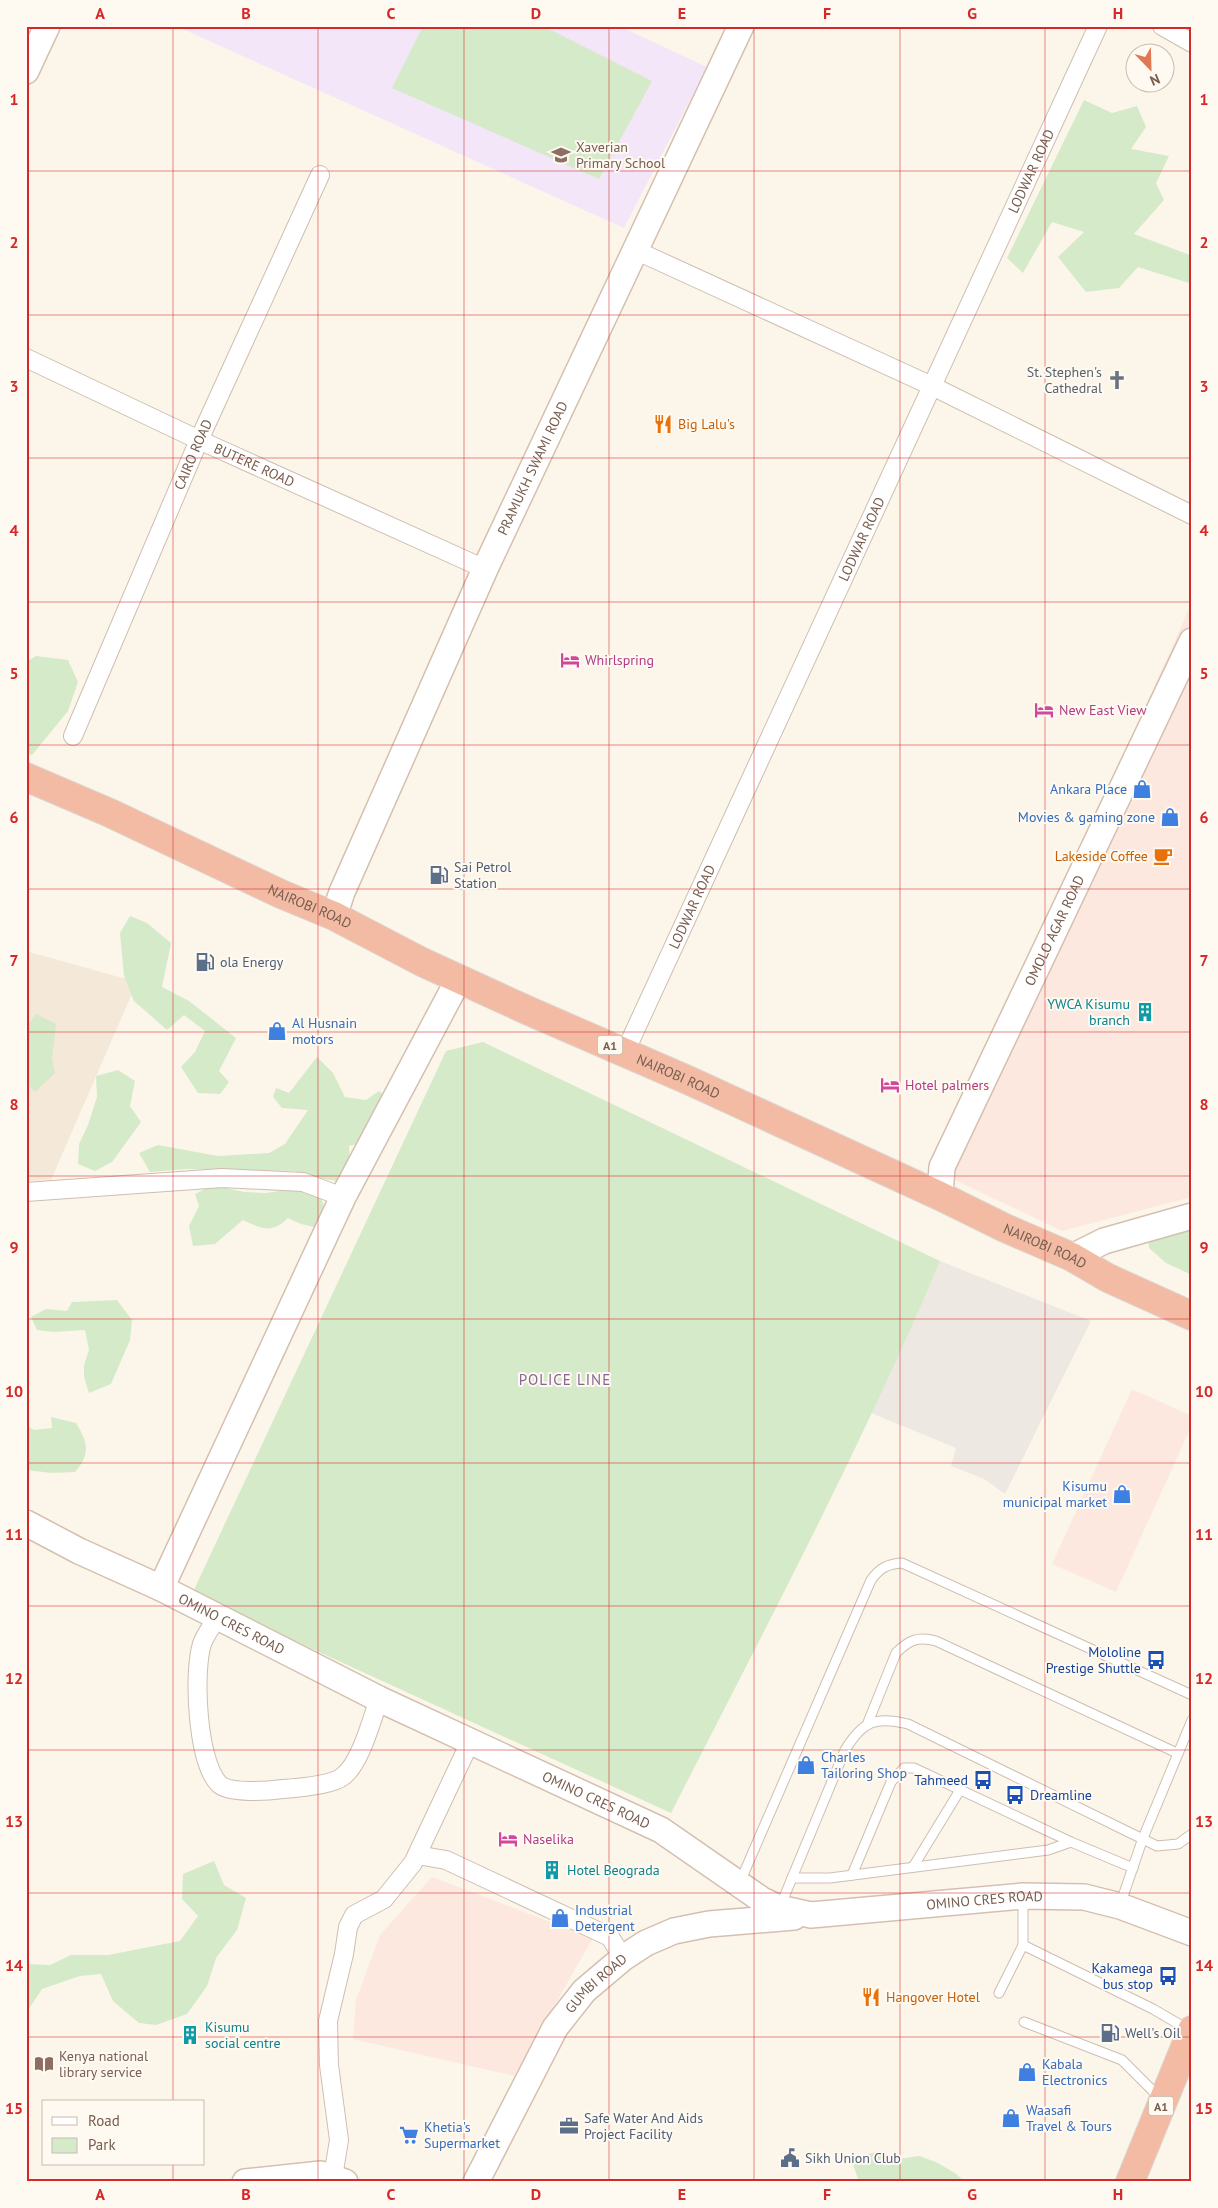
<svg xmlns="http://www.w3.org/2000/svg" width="1218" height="2208" viewBox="0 0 1218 2208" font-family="'PT Sans',sans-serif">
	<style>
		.residential { fill: #f4e8d9 }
		.commercial { fill: #fce8df }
		.industrial { fill: #eee8e3 }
		.education { fill: #f3e6f9 }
		.green { fill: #d5eac8 }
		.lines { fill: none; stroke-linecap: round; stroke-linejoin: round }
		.lane-casing { stroke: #cebeb0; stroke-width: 11 }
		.street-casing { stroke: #cebeb0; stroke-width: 20 }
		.secondary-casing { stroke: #d4c0b0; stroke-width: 28 }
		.highway-casing { stroke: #dcd5d1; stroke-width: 30 }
		.lane { stroke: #fff; stroke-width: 9 }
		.street { stroke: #fff; stroke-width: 18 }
		.secondary { stroke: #fff; stroke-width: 25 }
		.highway { stroke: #f3bba4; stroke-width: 28 }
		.grid { fill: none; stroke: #d62828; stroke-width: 1; stroke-opacity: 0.55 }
		.labels { text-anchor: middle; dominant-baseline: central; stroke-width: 4; stroke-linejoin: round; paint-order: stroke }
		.shield { fill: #fef9f1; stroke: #a08c7f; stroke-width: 1 }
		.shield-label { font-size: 12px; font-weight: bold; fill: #775d4e }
		.education-label { font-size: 14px; fill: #785e54; stroke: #fef9f1; text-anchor: start }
		.street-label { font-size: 14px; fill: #775d4e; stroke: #fef9f1 }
		.worship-label { font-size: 14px; fill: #5b616d; stroke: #fef9f1; text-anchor: end }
		.food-label { font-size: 14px; fill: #c56008; stroke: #fef9f1; text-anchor: start }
		.hotel-label { font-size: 14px; fill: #b23c85; stroke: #fef9f1; text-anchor: start }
		.shop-label { font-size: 14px; fill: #366cbe; stroke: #fef9f1; text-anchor: start }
		.service-label { font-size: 14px; fill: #4e5e75; stroke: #fef9f1; text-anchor: start }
		.culture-label { font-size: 14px; fill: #0d838f; stroke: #fef9f1; text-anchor: start }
		.transit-label { font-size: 14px; fill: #164399; stroke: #fef9f1; text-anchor: end }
		.neighbourhood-label { font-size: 15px; letter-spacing: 1px; fill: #856692; stroke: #fef9f1 }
		.neatline { fill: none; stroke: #d62828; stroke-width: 2 }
		.grid-label { font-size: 16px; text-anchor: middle; font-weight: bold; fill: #d62828 }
	</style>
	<rect width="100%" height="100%" fill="#fcf6ea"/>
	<polygon class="residential" points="26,951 137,982 51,1180 26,1181"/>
	<g class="commercial">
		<polygon points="1192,602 1192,1197 1062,1231 938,1172"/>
		<polygon points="1132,1389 1192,1416 1192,1425 1116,1592 1052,1564"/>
		<polygon points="432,1877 593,1938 514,2076 353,2039 356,2000 380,1935"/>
	</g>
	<polygon class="industrial" points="940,1261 1091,1321 1005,1494 984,1479 951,1466 956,1448 871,1413"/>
	<polygon class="education" points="176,26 619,26 707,67 624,228"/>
	<g class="green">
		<polygon points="423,26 543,26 652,81 599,179 392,88"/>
		<polygon points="1084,100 1112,113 1137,106 1146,127 1131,149 1169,156 1156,183 1164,200 1134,234 1190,255 1192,253 1192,284 1138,267 1119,288 1086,292 1058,257 1084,232 1052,222 1023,273 1007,258"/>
		<polygon points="36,656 68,660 78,682 68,711 32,755 26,753 26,662"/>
		<polygon points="130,916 147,923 171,943 162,987 189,1001 236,1038 219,1071 229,1082 220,1094 198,1093 181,1067 195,1052 205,1031 184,1015 167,1030 134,1001 124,976 120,933"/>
		<polygon points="36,1014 56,1024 52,1059 55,1073 35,1092 26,1083 26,1028"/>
		<path d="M483 1042 940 1261C860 1450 764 1631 671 1813L192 1594 446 1051Z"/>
		<polygon points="317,1057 333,1073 345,1097 366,1100 379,1091 386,1096 364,1142 349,1146 350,1166 339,1181 315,1178 295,1171 187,1169 150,1172 139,1153 158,1145 218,1156 269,1153 285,1144 308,1110 282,1108 273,1097 276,1088 289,1093"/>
		<polygon points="118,1070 135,1081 130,1106 141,1122 112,1162 95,1171 78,1164 79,1144 88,1125 97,1097 96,1076"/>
		<path d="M213 1185 244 1192 266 1193 298 1188 321 1197 327 1217 314 1227 301 1224 288 1218C272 1234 262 1229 243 1220L215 1244 193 1246 189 1226 199 1206 195 1194Z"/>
		<polygon points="1192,1223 1192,1275 1166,1263 1149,1248 1148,1234"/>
		<polygon points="117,1300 132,1320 130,1340 111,1384 89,1393 84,1377 84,1365 89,1350 85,1330 54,1332 37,1330 31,1317 46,1309 67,1311 72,1302"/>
		<path d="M51 1417 76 1423C88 1443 91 1454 75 1472L52 1473 26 1470V1425L34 1430 52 1428Z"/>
		<polygon points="214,1861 224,1885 246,1898 237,1930 216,1958 207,1986 187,2014 156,2025 139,2023 113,2001 101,1974 80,1976 42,1989 26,2013 26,1961 28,1964 50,1965 71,1955 108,1955 180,1941 198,1916 182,1899 183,1874"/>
		<polygon points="881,2151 899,2159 919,2156 936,2162 955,2173 965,2182 859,2182 852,2161 859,2156"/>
	</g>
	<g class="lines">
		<g class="lane-casing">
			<g id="lane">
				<path d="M867 1725 896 1653C909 1640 918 1636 936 1641L1177 1753"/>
				<polyline points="913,1867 960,1790"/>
				<polyline points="852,1875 891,1782 904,1768 914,1768 1071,1842"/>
				<polyline points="792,1878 830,1878 1048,1850 1071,1842 1133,1868"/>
				<path d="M740 1882 871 1580C880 1568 887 1564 902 1563L1192 1695"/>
				<polyline points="1023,1896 1023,1945 1153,2009 1189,2030"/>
				<polyline points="1120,1905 1143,1838 1192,1720"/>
				<path d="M780 1907 845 1750C863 1721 875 1716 908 1724L1157 1846 1178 1844 1192 1834"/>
				<polyline points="999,1993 1023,1945"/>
				<polyline points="1024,2022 1122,2060 1160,2098"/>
			</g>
		</g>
		<g class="street-casing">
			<g id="street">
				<polyline points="1162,26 1192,43"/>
				<polyline points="635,250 932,386 1192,515"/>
				<path id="s1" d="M26 358 199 440 485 569"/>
				<path id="s2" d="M73 736 199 440 320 175"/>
				<path id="s3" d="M625 1052 1098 26"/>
				<polyline points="26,1192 222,1178 303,1182 343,1197"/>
				<path d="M217 1617C213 1625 205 1635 202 1644 193 1672 197 1762 219 1784 229 1794 269 1791 283 1789 297 1788 331 1785 342 1777 360 1765 372 1719 379 1699"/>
				<polyline points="417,1855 446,1860 610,1937 623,1958"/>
				<polyline points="333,2177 339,2140 329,2065 328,2021 344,1954 348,1927 354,1915 384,1899 413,1863 471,1740"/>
			</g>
		</g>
		<g class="secondary-casing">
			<g id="secondary">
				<polyline points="26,71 47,26"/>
				<path id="s4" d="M334 916 342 892 485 569 741 26"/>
				<path id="s5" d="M940 1196 942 1167 1192 641"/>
				<polyline points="1072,1257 1104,1241 1192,1216"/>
				<path id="s6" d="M26 1523 79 1551 161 1588 379 1699 661 1830 762 1900 779 1908 811 1915 1023 1896 1084 1897 1120 1906 1192 1933"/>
				<polyline points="161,1588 343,1197 455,986"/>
				<polyline points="245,2182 321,2174 345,2182"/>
				<path id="s7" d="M476 2182 555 2028 584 1991 623 1958 646 1943 674 1931 709 1924 794 1917"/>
			</g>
		</g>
		<g class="highway-casing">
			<g id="highway">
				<path id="s8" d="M26 777 110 813 281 894 334 916 422 962 529 1011 690 1081 940 1196 1005 1228 1072 1257 1108 1278 1192 1316"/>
				<polyline points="1130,2182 1192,2030"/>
			</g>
		</g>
		<use href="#lane" class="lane"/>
		<use href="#street" class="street"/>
		<use href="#secondary" class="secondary"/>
		<use href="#highway" class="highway"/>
	</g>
	<path class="grid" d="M173 26V2102M318 26V2182M464 26V2182M609 26V2182M754 26V2182M900 26V2182M1045 26V2182M26 171H1192M26 315H1192M26 458H1192M26 602H1192M26 745H1192M26 889H1192M26 1032H1192M26 1176H1192M26 1319H1192M26 1463H1192M26 1606H1192M26 1750H1192M26 1893H1192M26 2037H1192M173 2164V2182"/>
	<defs>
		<g id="school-bare" transform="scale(1.5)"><path d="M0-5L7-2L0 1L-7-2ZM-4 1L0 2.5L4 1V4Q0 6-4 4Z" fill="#8d6e63" stroke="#fef9f1" stroke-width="2.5" paint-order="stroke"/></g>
		<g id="church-bare" transform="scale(1.5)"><path d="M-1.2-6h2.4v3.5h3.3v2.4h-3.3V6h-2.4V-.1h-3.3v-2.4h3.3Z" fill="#6b7280" stroke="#fef9f1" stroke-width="2.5" paint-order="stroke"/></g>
		<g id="restaurant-bare" transform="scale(1.5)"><path d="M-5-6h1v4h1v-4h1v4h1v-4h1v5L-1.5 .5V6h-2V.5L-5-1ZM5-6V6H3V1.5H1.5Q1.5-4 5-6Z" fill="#e8710a" stroke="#fef9f1" stroke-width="2.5" paint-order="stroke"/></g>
		<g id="hotel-bare" transform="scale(1.5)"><path d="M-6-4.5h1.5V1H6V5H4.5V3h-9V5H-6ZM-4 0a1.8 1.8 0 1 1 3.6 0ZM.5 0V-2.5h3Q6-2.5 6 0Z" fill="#d1479c" stroke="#fef9f1" stroke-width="2.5" paint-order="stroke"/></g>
		<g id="shop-bare" transform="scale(1.5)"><path d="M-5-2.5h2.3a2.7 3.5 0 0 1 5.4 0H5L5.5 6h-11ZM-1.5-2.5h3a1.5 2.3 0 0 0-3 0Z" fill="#3f7fe0" stroke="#fef9f1" stroke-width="2.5" paint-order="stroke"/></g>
		<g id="cafe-bare" transform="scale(1.5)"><path d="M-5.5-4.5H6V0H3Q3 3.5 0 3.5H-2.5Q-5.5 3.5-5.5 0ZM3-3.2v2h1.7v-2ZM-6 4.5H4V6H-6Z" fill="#e8710a" stroke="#fef9f1" stroke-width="2.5" paint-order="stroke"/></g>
		<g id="fuel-bare" transform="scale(1.5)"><path d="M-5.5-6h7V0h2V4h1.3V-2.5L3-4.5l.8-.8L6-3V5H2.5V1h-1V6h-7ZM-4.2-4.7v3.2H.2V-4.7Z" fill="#5c6f8a" stroke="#fef9f1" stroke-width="2.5" paint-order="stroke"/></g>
		<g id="building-bare" transform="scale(1.5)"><path d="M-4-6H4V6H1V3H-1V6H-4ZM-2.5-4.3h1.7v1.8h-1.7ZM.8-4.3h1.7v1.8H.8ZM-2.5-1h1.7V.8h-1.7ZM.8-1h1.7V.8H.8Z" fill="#0f9aa8" stroke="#fef9f1" stroke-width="2.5" paint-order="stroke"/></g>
		<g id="bus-bare" transform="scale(1.5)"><path d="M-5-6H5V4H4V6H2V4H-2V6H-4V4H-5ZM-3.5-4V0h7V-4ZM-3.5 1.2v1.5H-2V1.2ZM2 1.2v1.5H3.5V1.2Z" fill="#1a4fb4" stroke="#fef9f1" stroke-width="2.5" paint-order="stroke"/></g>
		<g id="library-bare" transform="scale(1.5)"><path d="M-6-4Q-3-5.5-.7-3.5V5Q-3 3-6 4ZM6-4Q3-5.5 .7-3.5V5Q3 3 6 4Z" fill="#8d6e63" stroke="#fef9f1" stroke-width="2.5" paint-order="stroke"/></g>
		<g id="office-bare" transform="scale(1.5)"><path d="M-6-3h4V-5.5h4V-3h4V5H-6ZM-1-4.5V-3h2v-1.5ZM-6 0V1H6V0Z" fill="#5c6f8a" stroke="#fef9f1" stroke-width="2.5" paint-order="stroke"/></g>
		<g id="supermarket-bare" transform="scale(1.5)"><path d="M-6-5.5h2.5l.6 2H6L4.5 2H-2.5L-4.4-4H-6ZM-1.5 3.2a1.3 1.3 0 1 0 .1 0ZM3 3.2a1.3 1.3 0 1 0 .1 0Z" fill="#3f7fe0" stroke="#fef9f1" stroke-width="2.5" paint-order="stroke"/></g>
		<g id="civic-bare" transform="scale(1.5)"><path d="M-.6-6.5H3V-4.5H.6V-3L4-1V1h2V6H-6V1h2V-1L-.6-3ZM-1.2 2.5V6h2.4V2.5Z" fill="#5c6f8a" stroke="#fef9f1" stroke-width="2.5" paint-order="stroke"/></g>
	</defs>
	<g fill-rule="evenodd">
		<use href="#school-bare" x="561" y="155"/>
		<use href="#church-bare" x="1117" y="380"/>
		<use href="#restaurant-bare" x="663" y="424"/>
		<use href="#hotel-bare" x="570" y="660"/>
		<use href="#hotel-bare" x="1044" y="710"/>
		<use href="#shop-bare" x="1142" y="789"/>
		<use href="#shop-bare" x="1170" y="817"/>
		<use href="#cafe-bare" x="1163" y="856"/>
		<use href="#fuel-bare" x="439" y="875"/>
		<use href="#fuel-bare" x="205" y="962"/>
		<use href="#building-bare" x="1145" y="1012"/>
		<use href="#shop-bare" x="277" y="1031"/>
		<use href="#hotel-bare" x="890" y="1085"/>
		<use href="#shop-bare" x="1122" y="1494"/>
		<use href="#bus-bare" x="1156" y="1660"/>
		<use href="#shop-bare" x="806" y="1765"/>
		<use href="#bus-bare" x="983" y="1780"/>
		<use href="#bus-bare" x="1015" y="1795"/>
		<use href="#hotel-bare" x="508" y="1839"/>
		<use href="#building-bare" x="552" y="1870"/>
		<use href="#shop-bare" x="560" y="1918"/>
		<use href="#bus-bare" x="1168" y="1976"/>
		<use href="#restaurant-bare" x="871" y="1997"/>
		<use href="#fuel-bare" x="1110" y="2033"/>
		<use href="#building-bare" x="190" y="2035"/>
		<use href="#library-bare" x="44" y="2064"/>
		<use href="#shop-bare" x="1027" y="2072"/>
		<use href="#shop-bare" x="1011" y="2118"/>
		<use href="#office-bare" x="569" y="2126"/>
		<use href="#supermarket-bare" x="409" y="2135"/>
		<use href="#civic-bare" x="790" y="2158"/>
	</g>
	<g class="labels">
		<g class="shield">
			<rect x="597.5" y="1035.5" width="25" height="19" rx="4"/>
			<rect x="1148.5" y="2096.5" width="25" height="19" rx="4"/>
		</g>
		<g class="shield-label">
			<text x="610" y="1045">A1</text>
			<text x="1161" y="2106">A1</text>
		</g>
		<g class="education-label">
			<text x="576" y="147">Xaverian<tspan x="576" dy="16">Primary School</tspan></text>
			<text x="59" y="2056">Kenya national<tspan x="59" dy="16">library service</tspan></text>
		</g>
		<g class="street-label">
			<text stroke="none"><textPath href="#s3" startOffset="970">LODWAR ROAD</textPath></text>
			<text stroke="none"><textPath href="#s2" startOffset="306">CAIRO ROAD</textPath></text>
			<text stroke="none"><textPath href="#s1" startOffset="252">BUTERE ROAD</textPath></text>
			<text stroke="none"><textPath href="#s4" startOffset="490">PRAMUKH SWAMI ROAD</textPath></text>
			<text stroke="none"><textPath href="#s3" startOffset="565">LODWAR ROAD</textPath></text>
			<text stroke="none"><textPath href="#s8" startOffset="312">NAIROBI ROAD</textPath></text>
			<text stroke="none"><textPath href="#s3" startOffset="160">LODWAR ROAD</textPath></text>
			<text stroke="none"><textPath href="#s5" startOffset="291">OMOLO AGAR ROAD</textPath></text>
			<text stroke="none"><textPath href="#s8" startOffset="718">NAIROBI ROAD</textPath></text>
			<text stroke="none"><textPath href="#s8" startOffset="1122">NAIROBI ROAD</textPath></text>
			<text stroke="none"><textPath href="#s6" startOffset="229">OMINO CRES ROAD</textPath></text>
			<text stroke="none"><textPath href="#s6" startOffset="634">OMINO CRES ROAD</textPath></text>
			<text stroke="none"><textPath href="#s6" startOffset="1054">OMINO CRES ROAD</textPath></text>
			<text stroke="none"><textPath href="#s7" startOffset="234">GUMBI ROAD</textPath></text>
		</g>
		<g class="worship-label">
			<text x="1102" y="372">St. Stephen's<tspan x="1102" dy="16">Cathedral</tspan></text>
		</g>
		<g class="food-label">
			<text x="678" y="424">Big Lalu's</text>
			<text x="1148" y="856" text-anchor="end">Lakeside Coffee</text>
			<text x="886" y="1997">Hangover Hotel</text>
		</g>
		<g class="hotel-label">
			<text x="585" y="660">Whirlspring</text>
			<text x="1059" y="710">New East View</text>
			<text x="905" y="1085">Hotel palmers</text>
			<text x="523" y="1839">Naselika</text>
		</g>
		<g class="shop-label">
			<text x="1127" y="789" text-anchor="end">Ankara Place</text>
			<text x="1155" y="817" text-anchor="end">Movies &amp; gaming zone</text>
			<text x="292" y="1023">Al Husnain<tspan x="292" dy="16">motors</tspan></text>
			<text x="1107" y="1486" text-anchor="end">Kisumu<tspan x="1107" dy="16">municipal market</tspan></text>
			<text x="821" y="1757">Charles<tspan x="821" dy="16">Tailoring Shop</tspan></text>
			<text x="575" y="1910">Industrial<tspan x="575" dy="16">Detergent</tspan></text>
			<text x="1042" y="2064">Kabala<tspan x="1042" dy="16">Electronics</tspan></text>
			<text x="1026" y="2110">Waasafi<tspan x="1026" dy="16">Travel &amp; Tours</tspan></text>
			<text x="424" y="2127">Khetia's<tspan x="424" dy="16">Supermarket</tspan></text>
		</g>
		<g class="service-label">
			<text x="454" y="867">Sai Petrol<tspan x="454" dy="16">Station</tspan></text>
			<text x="220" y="962">ola Energy</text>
			<text x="1125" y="2033">Well's Oil</text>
			<text x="584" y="2118">Safe Water And Aids<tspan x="584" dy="16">Project Facility</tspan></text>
			<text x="805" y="2158">Sikh Union Club</text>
		</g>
		<g class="culture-label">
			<text x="1130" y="1004" text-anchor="end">YWCA Kisumu<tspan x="1130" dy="16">branch</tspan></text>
			<text x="567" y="1870">Hotel Beograda</text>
			<text x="205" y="2027">Kisumu<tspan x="205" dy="16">social centre</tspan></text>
		</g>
		<g class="transit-label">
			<text x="1141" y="1652">Mololine<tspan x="1141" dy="16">Prestige Shuttle</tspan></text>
			<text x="968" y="1780">Tahmeed</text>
			<text x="1030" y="1795" text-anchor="start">Dreamline</text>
			<text x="1153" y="1968">Kakamega<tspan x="1153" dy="16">bus stop</tspan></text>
		</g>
		<g class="neighbourhood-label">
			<text x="565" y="1379">POLICE LINE</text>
		</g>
	</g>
	<rect width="1218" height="2208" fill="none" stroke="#fef9f1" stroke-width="55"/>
	<rect x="42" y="2100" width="162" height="65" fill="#fef9f1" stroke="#c8bbb0"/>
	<rect x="52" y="2117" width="25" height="8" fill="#ffffff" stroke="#c8bbb0"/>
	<text x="88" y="2126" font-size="15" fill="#775d4e">Road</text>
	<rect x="52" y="2138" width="25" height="15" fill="#d5eac8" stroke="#c8bbb0"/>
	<text x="88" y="2150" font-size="15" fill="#775d4e">Park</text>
	<g transform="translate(1150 68) rotate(157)"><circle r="24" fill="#fef9f1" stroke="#c8bbb0"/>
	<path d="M0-4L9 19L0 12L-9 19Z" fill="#e17854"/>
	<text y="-8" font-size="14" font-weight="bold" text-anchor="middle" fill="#775d4e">N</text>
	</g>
	<rect x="28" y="28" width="1162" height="2152" class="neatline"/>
	<g class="grid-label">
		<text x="100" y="19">A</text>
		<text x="246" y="19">B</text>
		<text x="391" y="19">C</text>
		<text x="536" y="19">D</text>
		<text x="682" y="19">E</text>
		<text x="827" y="19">F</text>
		<text x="972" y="19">G</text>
		<text x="1118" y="19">H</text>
		<text x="14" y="105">1</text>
		<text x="1204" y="105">1</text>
		<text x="14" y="248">2</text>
		<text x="1204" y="248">2</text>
		<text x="14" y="392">3</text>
		<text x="1204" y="392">3</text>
		<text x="14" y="536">4</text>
		<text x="1204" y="536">4</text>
		<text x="14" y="679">5</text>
		<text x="1204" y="679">5</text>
		<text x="14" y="823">6</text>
		<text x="1204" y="823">6</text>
		<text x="14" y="966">7</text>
		<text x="1204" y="966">7</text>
		<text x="14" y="1110">8</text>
		<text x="1204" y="1110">8</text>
		<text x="14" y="1253">9</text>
		<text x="1204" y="1253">9</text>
		<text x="14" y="1397">10</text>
		<text x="1204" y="1397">10</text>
		<text x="14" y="1540">11</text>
		<text x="1204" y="1540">11</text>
		<text x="14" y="1684">12</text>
		<text x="1204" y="1684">12</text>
		<text x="14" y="1827">13</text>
		<text x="1204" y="1827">13</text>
		<text x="14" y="1971">14</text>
		<text x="1204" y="1971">14</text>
		<text x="14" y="2114">15</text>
		<text x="1204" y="2114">15</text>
		<text x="100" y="2200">A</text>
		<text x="246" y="2200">B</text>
		<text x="391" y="2200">C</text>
		<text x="536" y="2200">D</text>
		<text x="682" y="2200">E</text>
		<text x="827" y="2200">F</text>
		<text x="972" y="2200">G</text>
		<text x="1118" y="2200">H</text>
	</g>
</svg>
